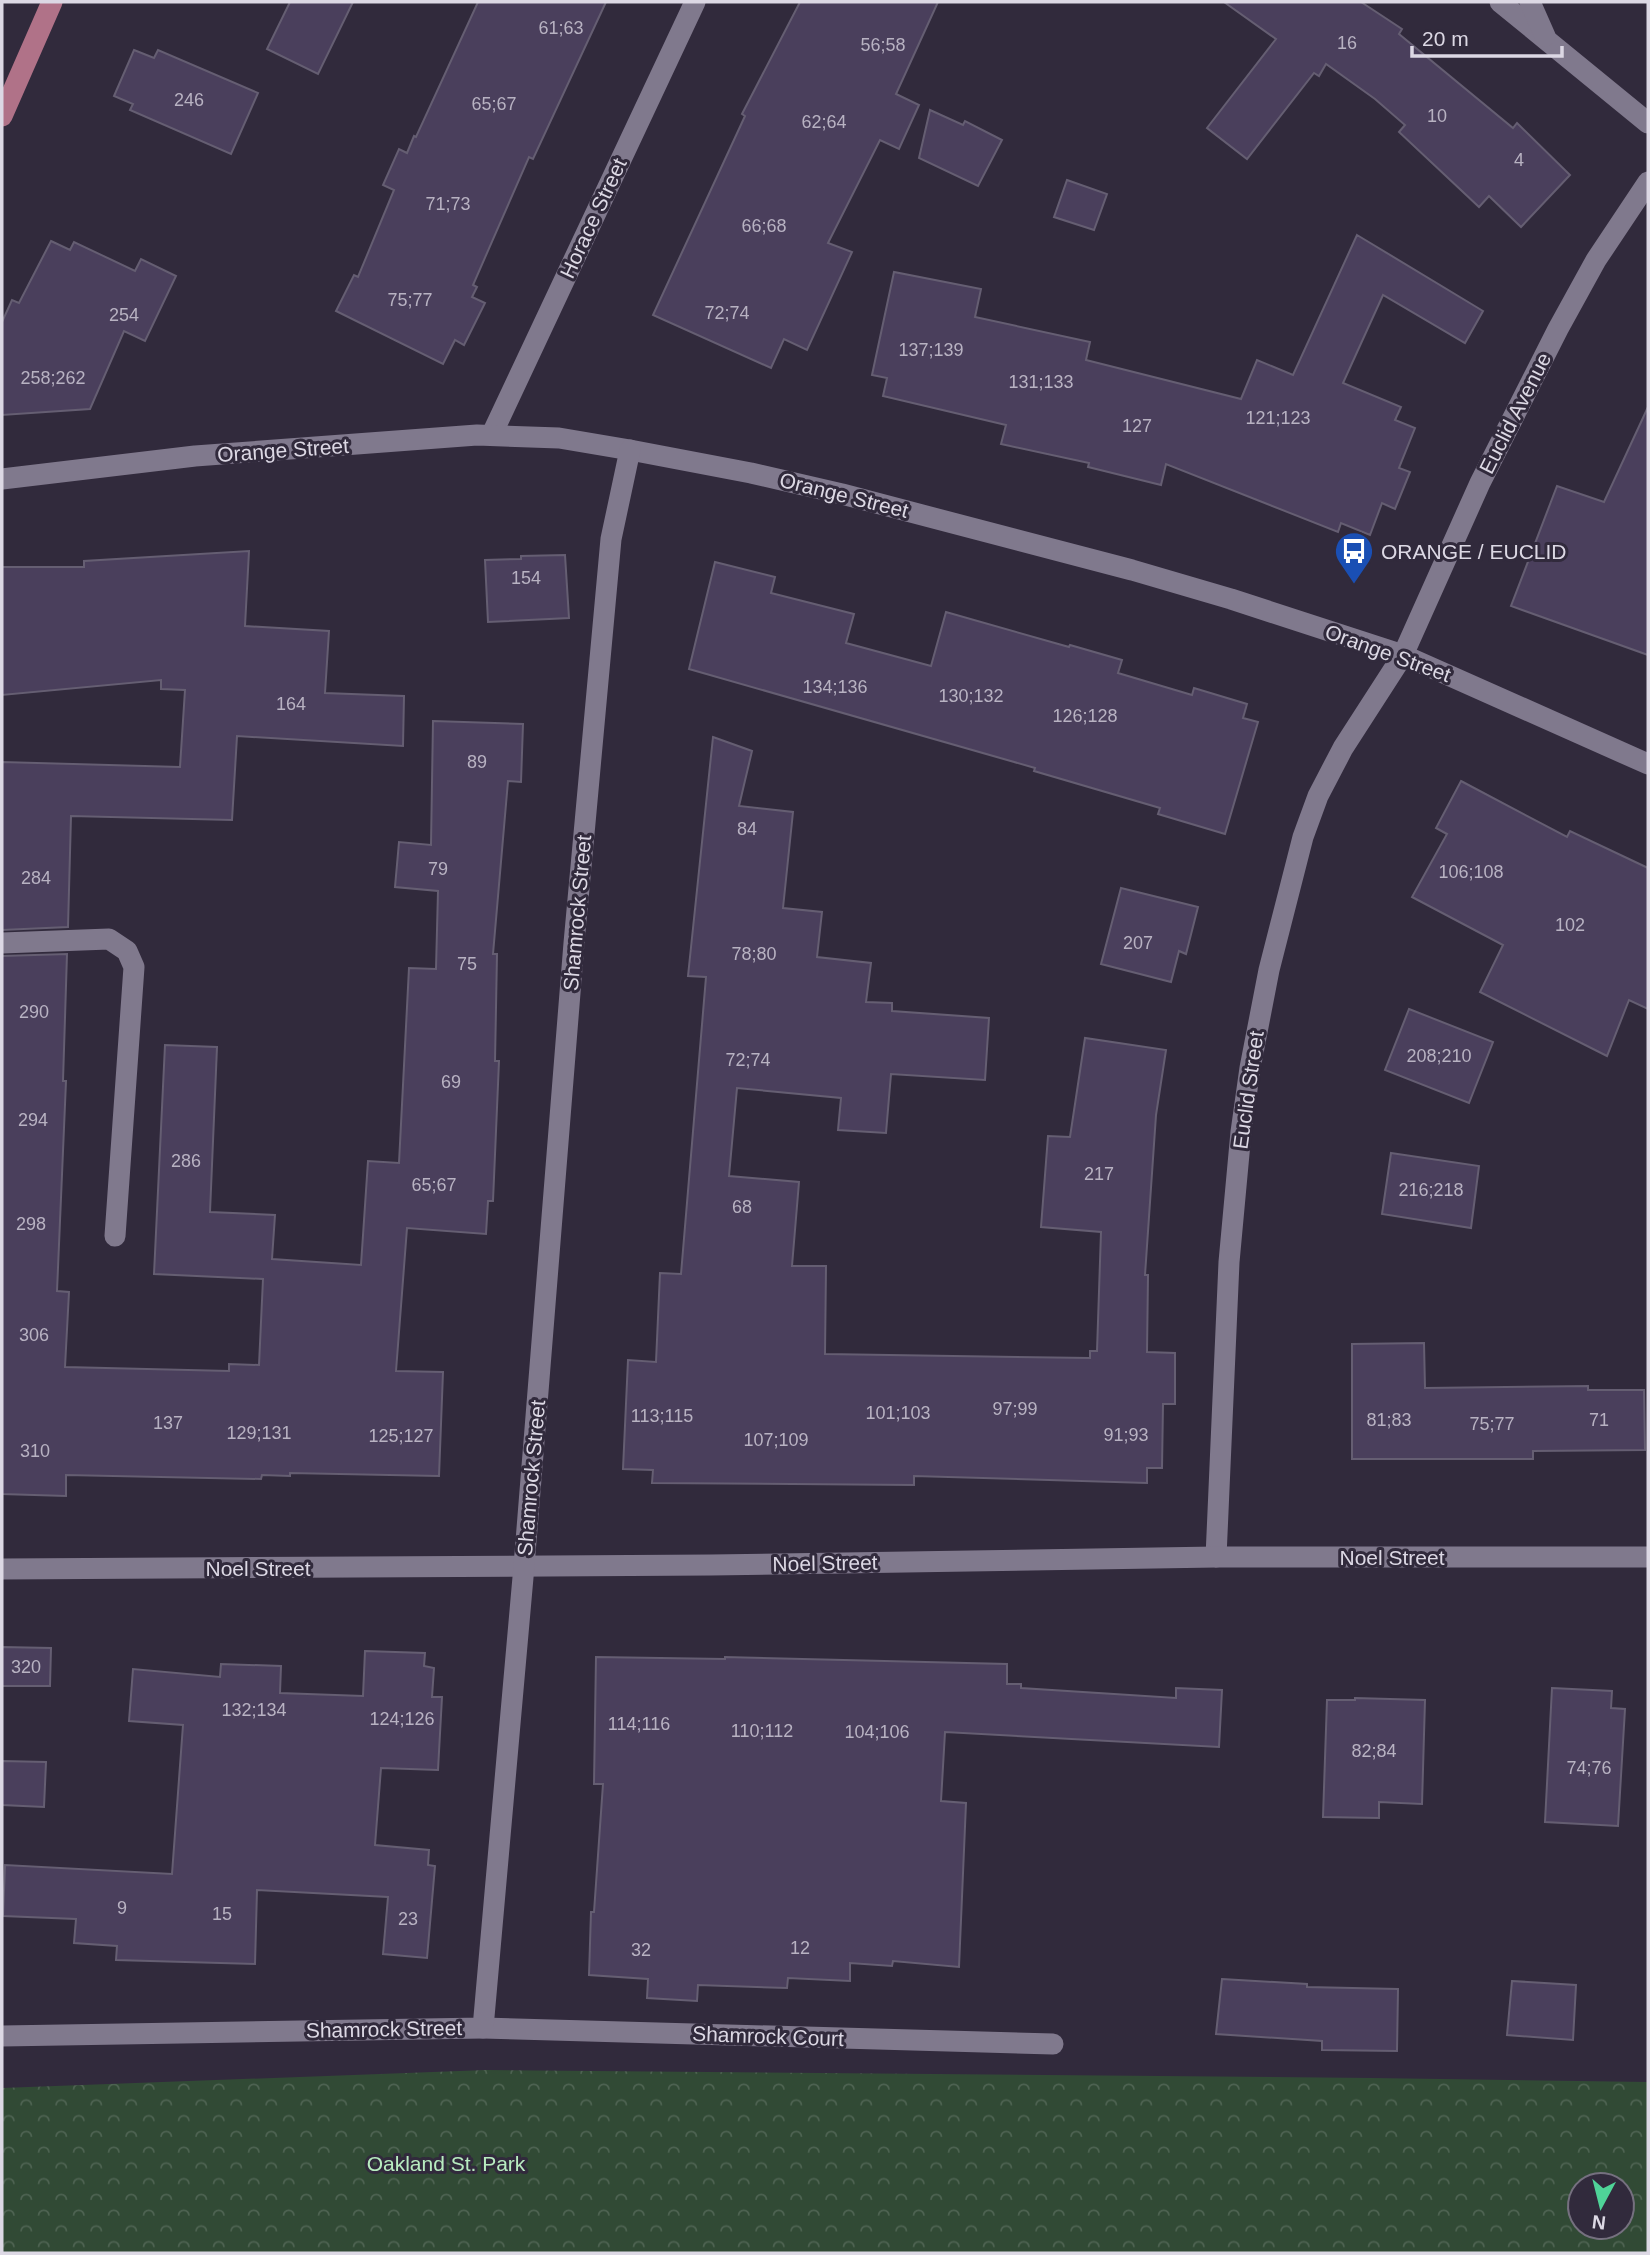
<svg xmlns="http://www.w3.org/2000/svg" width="1650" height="2255" viewBox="0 0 1650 2255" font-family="Helvetica,sans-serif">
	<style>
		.park { fill: url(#park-crowns); fill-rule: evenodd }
		.building { fill: #4a3f5c; stroke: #655e72; stroke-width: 2 }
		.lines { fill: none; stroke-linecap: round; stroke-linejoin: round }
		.minor { stroke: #80798d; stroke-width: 21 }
		.major { stroke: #b07288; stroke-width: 21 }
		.labels { text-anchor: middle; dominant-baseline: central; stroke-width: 6; stroke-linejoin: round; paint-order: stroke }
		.number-label { font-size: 18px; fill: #b8b2c2 }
		.street-label { font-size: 21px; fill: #dcd8e4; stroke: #312a3c }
		.poi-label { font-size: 21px; fill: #dcd8e4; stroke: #312a3c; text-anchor: start }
		.park-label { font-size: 21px; fill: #b8ecc0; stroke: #312a3c }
	</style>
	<defs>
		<pattern id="park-crowns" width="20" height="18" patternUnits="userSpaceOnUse" patternTransform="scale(1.75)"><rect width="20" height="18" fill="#314a35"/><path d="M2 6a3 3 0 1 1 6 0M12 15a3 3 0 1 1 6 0" fill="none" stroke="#4e6352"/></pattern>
	</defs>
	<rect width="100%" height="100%" fill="#312a3c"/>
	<path class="park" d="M486 2070 1371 2078 1648 2082V2253H2V2088ZM1580 2185H1622V2227H1580Z"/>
	<g class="building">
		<polygon points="290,2 353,2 318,74 267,49"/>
		<polygon points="478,2 606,2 533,159 529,157 473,285 477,287 472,297 485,303 464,345 455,340 443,364 336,311 354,275 358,277 394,190 383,185 399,149 407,153 414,136 416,137"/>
		<polygon points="800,2 938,2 896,94 919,105 899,149 880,140 828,243 852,252 807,350 784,339 771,368 653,315 745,116 742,114"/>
		<polygon points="1224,2 1361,2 1402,29 1399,34 1513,128 1517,123 1570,175 1521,227 1489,196 1479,207 1399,132 1405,125 1375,99 1326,64 1319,76 1314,73 1247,159 1207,128 1276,39"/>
		<polygon points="134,50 154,58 158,50 258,93 231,154 130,110 133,104 114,96"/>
		<polygon points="930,110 963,125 965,121 1002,140 978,186 919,158"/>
		<polygon points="1067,180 1107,194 1094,230 1054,217"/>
		<polygon points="1357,235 1483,311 1465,343 1383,295 1343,383 1401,407 1395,420 1415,428 1399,468 1410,472 1395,509 1382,503 1370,535 1341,523 1338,532 1166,464 1161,485 1088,467 1089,463 1001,444 1006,425 883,396 887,378 872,375 894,272 981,289 975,317 1090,342 1086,360 1241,399 1257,360 1293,375"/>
		<polygon points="51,241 70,250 74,242 135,271 141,259 176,276 145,341 124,331 90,409 2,415 2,322 12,300 19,303"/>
		<polygon points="1648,407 1648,655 1511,606 1557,486 1604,502"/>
		<polygon points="249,551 245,626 329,631 325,693 404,696 403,746 237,736 232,820 71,816 68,927 2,930 2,762 180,767 185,690 161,689 161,680 2,695 2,567 84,567 84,561"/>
		<polygon points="565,555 569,618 488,622 485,560 521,559 521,556"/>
		<polygon points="715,562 775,577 771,593 854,614 846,643 931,666 946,612 1069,647 1070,645 1122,660 1118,673 1192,695 1194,688 1247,704 1243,718 1258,722 1225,834 1158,814 1160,808 1034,771 1035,768 689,669"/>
		<polygon points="433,721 523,724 521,782 508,781 493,954 497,954 495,1061 499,1061 493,1201 488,1201 486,1234 407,1228 396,1371 443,1372 439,1476 290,1473 290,1476 262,1475 261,1479 66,1475 66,1496 2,1494 2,956 67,954 63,1081 66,1081 57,1291 69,1292 65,1367 229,1371 229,1364 259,1365 263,1279 154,1274 165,1045 217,1047 210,1212 275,1215 272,1259 361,1265 368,1161 399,1163 409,968 436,969 438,891 395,887 399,842 431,845"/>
		<polygon points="713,737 752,751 739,806 793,812 783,908 822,912 817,957 871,963 866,1002 892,1003 892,1011 989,1018 985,1080 891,1074 886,1133 838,1130 841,1098 737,1088 729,1176 799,1182 792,1266 826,1266 825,1354 1090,1358 1090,1351 1097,1351 1101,1232 1041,1227 1048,1136 1070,1137 1085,1038 1166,1050 1156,1115 1145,1275 1148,1275 1147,1352 1175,1353 1175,1404 1163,1404 1162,1468 1147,1468 1147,1483 914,1476 914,1485 652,1483 653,1470 623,1469 628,1360 656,1362 660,1273 681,1274 706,977 688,976"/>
		<polygon points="1461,781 1567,837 1570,831 1648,868 1648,1009 1629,1000 1607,1056 1480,992 1503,945 1412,897 1447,834 1436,828"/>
		<polygon points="1121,888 1198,907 1186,954 1179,951 1171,982 1101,964"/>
		<polygon points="1409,1009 1493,1042 1469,1103 1385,1070"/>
		<polygon points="1391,1153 1479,1166 1471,1228 1382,1214"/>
		<polygon points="1424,1343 1425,1388 1588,1386 1588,1390 1644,1390 1645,1450 1533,1451 1533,1459 1352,1459 1352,1344"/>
		<polygon points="2,1647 51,1648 50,1686 2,1686"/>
		<polygon points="365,1651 425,1653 424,1666 434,1668 432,1697 442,1697 438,1770 381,1768 375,1845 429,1850 428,1865 435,1866 427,1958 383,1954 388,1897 257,1890 255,1964 116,1960 117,1946 74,1943 76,1919 3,1916 5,1865 172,1874 183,1725 129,1721 133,1669 220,1677 221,1664 281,1666 280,1693 363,1696"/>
		<polygon points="596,1657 725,1659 725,1657 1007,1664 1007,1684 1021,1684 1021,1688 1176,1698 1176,1688 1222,1690 1219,1747 945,1732 941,1801 966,1803 959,1967 893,1961 892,1966 850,1963 850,1981 788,1978 787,1988 698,1985 697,2001 647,1998 648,1979 589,1975 591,1912 594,1912 603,1784 594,1784"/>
		<polygon points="1552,1688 1612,1691 1611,1708 1625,1709 1618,1826 1545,1822"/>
		<polygon points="1355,1698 1425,1700 1422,1804 1379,1802 1379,1818 1323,1817 1327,1700 1355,1700"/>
		<polygon points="2,1761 46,1762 44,1807 2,1805"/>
		<polygon points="1222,1979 1307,1984 1307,1987 1398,1989 1397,2051 1322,2050 1322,2041 1216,2034"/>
		<polygon points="1512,1981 1576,1985 1573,2040 1507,2035"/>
	</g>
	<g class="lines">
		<g class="minor">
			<polyline points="1500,2 1648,123"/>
			<polyline points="1530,2 1545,36"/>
			<polyline points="492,434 695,2"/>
			<polyline points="2,479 195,456 477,435 559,438 630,450 751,473 842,494 1132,570 1231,599 1403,655 1648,764"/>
			<polyline points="2,943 109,939 127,951 134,967 115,1236"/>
			<polyline points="1216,1557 1229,1262 1241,1132 1250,1068 1269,970 1303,837 1318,796 1343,748 1403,655 1480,483 1558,329 1596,260 1648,182"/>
			<polyline points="2,1569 711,1565 1216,1557 1648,1557"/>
			<polyline points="483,2028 1053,2044"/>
			<polyline points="2,2036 483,2028 524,1566 574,943 611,539 630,450"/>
		</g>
		<polyline class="major" points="2,116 52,2"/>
	</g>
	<defs>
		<g id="bus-pin" transform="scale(2.0125)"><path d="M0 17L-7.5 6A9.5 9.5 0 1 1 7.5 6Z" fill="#1a4fb4" stroke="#312a3c"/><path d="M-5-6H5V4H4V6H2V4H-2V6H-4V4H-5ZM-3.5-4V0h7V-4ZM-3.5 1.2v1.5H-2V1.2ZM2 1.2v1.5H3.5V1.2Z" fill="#fff"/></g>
	</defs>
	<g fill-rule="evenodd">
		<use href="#bus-pin" x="1354" y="551"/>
	</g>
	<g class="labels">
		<g class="number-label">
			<text x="561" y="28">61;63</text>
			<text x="1347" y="43">16</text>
			<text x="883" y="45">56;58</text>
			<text x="189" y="100">246</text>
			<text x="494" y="104">65;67</text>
			<text x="1437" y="116">10</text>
			<text x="824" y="122">62;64</text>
			<text x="1519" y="160">4</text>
			<text x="448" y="204">71;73</text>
			<text x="764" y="226">66;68</text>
			<text x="410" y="300">75;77</text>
			<text x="727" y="313">72;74</text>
			<text x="124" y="315">254</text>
			<text x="931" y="350">137;139</text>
			<text x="53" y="378">258;262</text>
			<text x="1041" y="382">131;133</text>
			<text x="1278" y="418">121;123</text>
			<text x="1137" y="426">127</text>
			<text x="526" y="578">154</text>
			<text x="835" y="687">134;136</text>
			<text x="971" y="696">130;132</text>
			<text x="291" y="704">164</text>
			<text x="1085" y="716">126;128</text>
			<text x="477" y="762">89</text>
			<text x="747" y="829">84</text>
			<text x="438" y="869">79</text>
			<text x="1471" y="872">106;108</text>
			<text x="36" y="878">284</text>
			<text x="1570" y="925">102</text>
			<text x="1138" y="943">207</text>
			<text x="754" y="954">78;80</text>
			<text x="467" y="964">75</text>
			<text x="34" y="1012">290</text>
			<text x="1439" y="1056">208;210</text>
			<text x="748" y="1060">72;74</text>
			<text x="451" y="1082">69</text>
			<text x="33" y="1120">294</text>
			<text x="186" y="1161">286</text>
			<text x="1099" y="1174">217</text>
			<text x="434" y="1185">65;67</text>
			<text x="1431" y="1190">216;218</text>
			<text x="742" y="1207">68</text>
			<text x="31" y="1224">298</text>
			<text x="34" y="1335">306</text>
			<text x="1015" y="1409">97;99</text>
			<text x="898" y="1413">101;103</text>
			<text x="662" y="1416">113;115</text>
			<text x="1389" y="1420">81;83</text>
			<text x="1599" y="1420">71</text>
			<text x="168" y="1423">137</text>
			<text x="1492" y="1424">75;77</text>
			<text x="259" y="1433">129;131</text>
			<text x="1126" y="1435">91;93</text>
			<text x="401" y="1436">125;127</text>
			<text x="776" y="1440">107;109</text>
			<text x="35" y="1451">310</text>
			<text x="26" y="1667">320</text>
			<text x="254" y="1710">132;134</text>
			<text x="402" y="1719">124;126</text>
			<text x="639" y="1724">114;116</text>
			<text x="762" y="1731">110;112</text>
			<text x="877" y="1732">104;106</text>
			<text x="1374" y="1751">82;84</text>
			<text x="1589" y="1768">74;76</text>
			<text x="122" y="1908">9</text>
			<text x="222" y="1914">15</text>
			<text x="408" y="1919">23</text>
			<text x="800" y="1948">12</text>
			<text x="641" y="1950">32</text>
		</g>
		<g class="street-label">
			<text transform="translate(593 218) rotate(-65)">Horace Street</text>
			<text transform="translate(1515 413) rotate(-63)">Euclid Avenue</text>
			<text transform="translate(283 450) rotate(-4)">Orange Street</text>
			<text transform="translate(844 495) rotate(14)">Orange Street</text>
			<text transform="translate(1388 653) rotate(20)">Orange Street</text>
			<text transform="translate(577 913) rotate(-85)">Shamrock Street</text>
			<text transform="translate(1248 1090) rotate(-82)">Euclid Street</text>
			<text transform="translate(531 1478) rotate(-85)">Shamrock Street</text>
			<text x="1392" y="1557">Noel Street</text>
			<text transform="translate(825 1563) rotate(-1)">Noel Street</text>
			<text x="258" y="1568">Noel Street</text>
			<text transform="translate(384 2029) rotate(-1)">Shamrock Street</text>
			<text transform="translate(768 2036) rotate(2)">Shamrock Court</text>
		</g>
		<g class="poi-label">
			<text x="1381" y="551">ORANGE / EUCLID</text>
		</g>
		<g class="park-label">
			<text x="446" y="2163">Oakland St. Park</text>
		</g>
	</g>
	<rect width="1650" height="2255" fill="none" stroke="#dcd8e4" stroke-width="7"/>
	<g transform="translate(1601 2206) rotate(187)"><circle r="33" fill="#312a3c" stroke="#75707f" stroke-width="2"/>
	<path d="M0-5L12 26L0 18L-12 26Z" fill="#4fd398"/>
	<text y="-10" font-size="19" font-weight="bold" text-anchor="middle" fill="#dcd8e4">N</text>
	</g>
	<path d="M1412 46v10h150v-10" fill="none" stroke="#dcd8e4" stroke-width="3.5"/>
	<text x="1422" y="46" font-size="21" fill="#dcd8e4" stroke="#312a3c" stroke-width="5" paint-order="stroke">20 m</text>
</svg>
